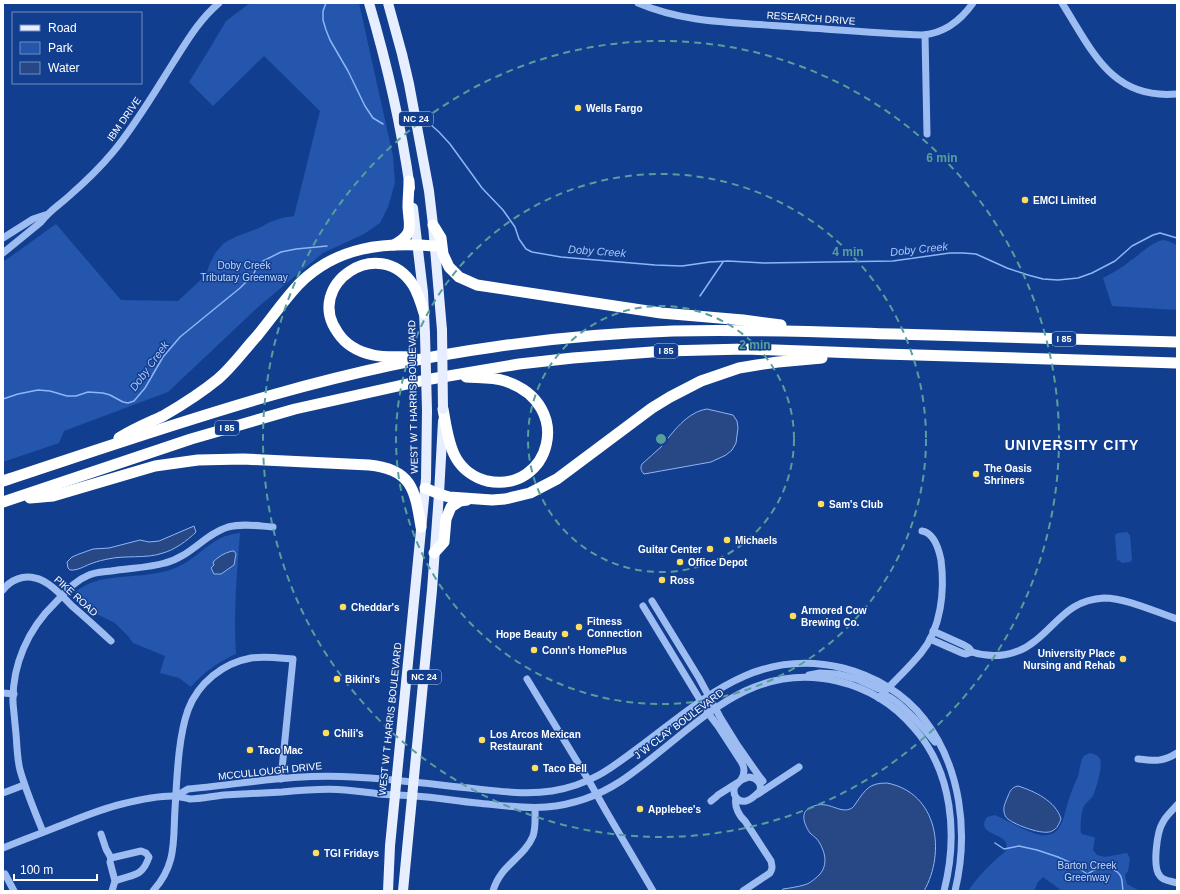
<svg xmlns="http://www.w3.org/2000/svg" width="1180" height="894" viewBox="0 0 1180 894" font-family="Helvetica,sans-serif">
	<style>
		.green { fill: #2456ae }
		.water { fill: #274885; stroke: #8eb5f5 }
		.lines { fill: none; stroke-linecap: round; stroke-linejoin: round }
		.stream { stroke: #8eb5f5; stroke-width: 1.5 }
		.minor { stroke: #9dbcf1; stroke-width: 7 }
		.major { stroke: #e7eeff; stroke-width: 10 }
		.highway { stroke: #fff; stroke-width: 11 }
		.major-bridge { stroke: #e7eeff; stroke-width: 10 }
		.ring { fill: none; stroke: #579f9a; stroke-width: 2; stroke-dasharray: 7 5 }
		.poi-dot { fill: #ffde5d; stroke: #123e8f; stroke-width: 1.5 }
		.labels { text-anchor: middle; dominant-baseline: central; stroke-width: 3; stroke-linejoin: round; paint-order: stroke }
		.shield { fill: #123e8f; stroke: #b8c5dd; stroke-width: 1 }
		.shield-label { font-size: 9px; font-weight: bold; fill: #fff }
		.street-label { font-size: 10px; fill: #fff; stroke: #123e8f }
		.poi-label { font-size: 10px; font-weight: bold; fill: #fff; stroke: #123e8f; text-anchor: start }
		.park-label { font-size: 10px; fill: #c4d8fc; stroke: #123e8f }
		.water-label { font-size: 11px; font-style: italic; fill: #a8c6f9; stroke: #123e8f }
		.district-label { font-size: 14px; font-weight: bold; letter-spacing: 1px; fill: #fff; stroke: #123e8f }
		.centre { fill: #579f9a; stroke: #123e8f; stroke-width: 2 }
		.ring-label { font-size: 12px; text-anchor: middle; font-weight: bold; fill: #579f9a; stroke: #123e8f; stroke-width: 3; stroke-linejoin: round; paint-order: stroke }
	</style>
	<rect width="100%" height="100%" fill="#123e8f"/>
	<g class="green">
		<polygon points="250,3 359,3 393,156 395,183 388,207 380,223 364,234 323,253 258,307 168,392 64,431 59,443 3,462 3,262 56,224 121,300 178,301 206,275 210,263 216,252 224,243 235,237 259,228 270,222 282,218 294,216 320,111 264,56 213,106 189,82 210,48 226,21"/>
		<path d="M1163 240 1168 241 1177 245V310L1112 306 1103 278C1112 273 1122 268 1130 261 1141 254 1150 243 1163 240Z"/>
		<polygon points="1127,532 1130,535 1132,560 1130,562 1122,563 1119,560 1117,561 1115,535 1118,533"/>
		<path d="M240 533C237 573 233 614 236 654 218 662 204 672 191 687L179 678 160 673 165 656 133 643 128 636 115 623 95 613 77 596 75 592C83 586 91 582 100 580 123 575 148 577 170 570 190 564 202 548 219 539 226 535 233 534 240 533Z"/>
		<path d="M1090 753C1094 754 1098 755 1100 759 1103 766 1096 789 1093 796 1090 800 1085 803 1083 808 1081 815 1080 826 1081 833 1085 836 1091 835 1095 838L1093 850 1097 855 1105 857 1127 853 1130 859 1128 871 1125 875 1127 884 1140 891H1062L1043 877 1038 882 1034 891H968C979 875 991 863 1006 851 1007 848 1007 844 1005 841 999 833 976 833 987 817L995 815C1008 821 1027 832 1040 835 1064 838 1063 815 1069 799 1071 791 1075 784 1078 776 1080 770 1080 761 1084 756 1086 755 1088 754 1090 753Z"/>
	</g>
	<g class="water">
		<path d="M707 409 733 415 737 421 738 428 736 443 732 450 726 455 711 462 644 474C641 471 640 468 642 464 648 458 655 453 661 447 673 432 687 412 707 409Z"/>
		<path d="M194 526 196 532C187 541 174 550 163 553 146 559 125 555 108 559 103 560 98 561 93 563 86 565 78 571 70 570L68 568 67 562 72 557 79 554 93 549 109 548 140 540 149 542 159 541Z"/>
		<path d="M232 551H234L236 554 234 565 221 574H214L211 568 214 565 213 562C218 557 224 553 232 551Z"/>
		<path d="M887 783C938 793 946 852 924 891H781L783 889C790 888 797 887 804 885 809 884 815 879 819 875 829 865 825 850 817 839 815 837 812 835 810 833 805 826 800 814 808 809 826 797 838 814 850 809 853 808 854 806 856 803 866 789 869 783 887 783Z"/>
		<path d="M1018 786C1034 791 1056 801 1061 819 1059 824 1057 829 1052 831 1044 836 1015 825 1008 819 1006 818 1004 814 1004 811 1003 807 1006 801 1008 796 1010 791 1012 787 1018 786Z"/>
	</g>
	<g class="lines">
		<g class="stream">
			<polyline points="326,3 323,11 323,20 326,30 330,40 348,71 365,106 373,118 383,124"/>
			<polyline points="430,124 439,132 450,144 482,188 503,210 515,227 519,239 526,249 532,252 561,257 655,265 682,266 710,262 728,261 764,263 893,261 950,253 963,253 976,254 1007,268 1028,275 1043,279 1058,280 1078,278 1092,273 1115,261 1132,246 1153,235 1160,233 1177,238"/>
			<polyline points="700,296 723,262"/>
			<polyline points="3,399 18,394 38,390 50,391 67,396 76,396 88,392 103,393 110,395 123,402 128,403 134,401 145,388 163,357 180,337 240,288 253,275 257,267 263,261 281,252 296,249 327,246"/>
			<path d="M995 843 1004 849 1019 846 1037 850 1058 857 1071 863 1087 874C1091 872 1097 868 1102 867 1108 867 1117 870 1120 875 1123 879 1122 886 1123 891"/>
		</g>
		<g class="minor">
			<path d="M638 3C685 23 730 22 781 26 828 29 876 33 923 35 945 33 961 20 973 3"/>
			<path d="M1062 3C1092 50 1111 100 1177 94"/>
			<polyline points="925,35 927,134"/>
			<polyline points="3,238 33,219 45,215"/>
			<path d="M3 253 41 222C49 211 58 206 68 197 84 183 99 169 113 152 136 124 154 93 173 63 187 41 199 20 219 3"/>
			<path d="M3 590C10 580 23 575 35 578 48 580 63 597 72 606 85 617 98 629 111 641"/>
			<polyline points="652,601 699,678 720,717 738,746 759,776 763,781"/>
			<path d="M643 606 708 713 718 726 742 763C745 769 745 774 741 780"/>
			<polyline points="930,639 962,653 966,654 972,652 969,648 964,645 933,631"/>
			<path d="M972 652C993 659 1017 656 1035 641 1059 622 1069 600 1104 598 1126 598 1156 612 1177 619"/>
			<polyline points="809,675 820,673 837,674 857,679 879,689 888,687"/>
			<polyline points="527,679 589,781 606,811 653,891"/>
			<polyline points="3,693 14,694"/>
			<path d="M879 698C892 683 908 669 921 653 941 629 945 591 941 560 939 550 934 533 922 531"/>
			<path d="M879 698 885 695C899 699 925 730 935 742"/>
			<path d="M1138 759C1155 761 1163 762 1177 753"/>
			<path d="M749 777C757 778 762 783 760 791 756 795 751 800 746 801 736 803 732 793 735 786L741 780Z"/>
			<polyline points="3,793 24,785"/>
			<polyline points="758,794 799,767"/>
			<path d="M176 796 188 789C242 784 298 773 353 777 392 779 431 784 469 788 497 791 524 795 552 791 590 785 612 768 642 745 705 698 757 647 843 668 874 676 904 693 924 719 961 767 969 833 955 891"/>
			<path d="M736 798C734 806 739 816 745 821L771 861C772 866 773 868 770 873L743 891"/>
			<polyline points="711,801 716,797 718,795 737,783"/>
			<path d="M1177 805C1172 811 1166 816 1163 822 1157 831 1152 868 1160 876 1163 881 1172 881 1177 883"/>
			<path d="M43 832C35 812 26 791 20 770 17 758 17 745 16 734 15 724 14 713 13 703 12 665 28 629 55 603 65 593 74 581 87 576 94 572 103 572 111 571 129 568 148 568 165 563 190 557 205 534 228 527 243 523 258 526 273 527"/>
			<polyline points="101,834 106,849 111,858"/>
			<path d="M3 848C22 840 42 833 62 825 82 817 101 809 122 804 138 800 156 796 173 796 179 796 184 798 190 799 201 799 213 796 224 795 243 794 262 793 282 792 303 790 324 788 345 790 356 791 368 792 379 794 391 795 402 795 414 796 435 797 456 801 477 803 499 805 523 809 546 807 572 805 598 796 621 781 690 735 743 659 837 681 867 688 894 704 914 728 953 772 958 836 944 891"/>
			<polyline points="5,874 14,891"/>
			<path d="M112 891 115 881 110 862 111 858 141 851 146 853 149 857C142 878 132 874 115 881"/>
			<path d="M153 891C177 864 173 841 175 809 177 778 178 738 188 710 198 683 223 663 251 658 265 656 280 658 293 659L281 779"/>
			<path d="M493 891C500 865 524 858 533 836 536 827 535 817 535 808"/>
		</g>
		<g class="major">
			<path d="M369 3C387 64 401 125 410 188"/>
			<polyline points="388,3 402,54 409,84 429,191 433,225 442,330"/>
			<polyline points="413,208 423,292 425,334"/>
			<polyline points="388,891 390,846 426,479 427,411"/>
			<polyline points="403,891 432,590 439,494 443,421"/>
		</g>
		<g class="highway">
			<polyline points="433,225 441,238 443,254 449,267 459,277 477,285 661,313 743,320 781,325"/>
			<path d="M394 245C415 233 409 227 408 207 408 198 409 190 409 181"/>
			<path d="M413 357C400 356 386 358 373 355 359 352 346 345 338 333 303 285 379 233 413 285 418 293 421 303 424 313"/>
			<path d="M443 409C446 425 448 444 456 458 463 470 475 478 487 481 550 494 576 404 505 381 492 377 479 378 466 377"/>
			<path d="M119 438C133 429 148 423 163 416 182 405 201 393 218 379 233 366 244 350 257 336 271 319 284 300 299 284 337 246 384 242 434 246"/>
			<path d="M3 481C164 428 325 370 494 347 553 338 613 333 673 331 747 329 821 332 895 334 989 337 1083 340 1177 342"/>
			<polyline points="425,488 439,494 449,497 492,500 505,499 530,493 557,479 652,408 670,397 701,381 739,368 757,365 778,362 822,358"/>
			<path d="M30 498 53 496 155 466 198 460 243 459 369 465C412 469 415 490 421 527"/>
			<polyline points="3,502 191,439 295,409 425,380 519,364 573,358 625,354 665,351 745,349 884,354 1177,363"/>
			<polyline points="434,553 444,542 446,519 451,507 460,501 467,500"/>
		</g>
		<g class="major-bridge">
			<polyline points="442,330 443,409"/>
			<polyline points="425,334 427,411"/>
		</g>
	</g>
	<g class="ring">
		<circle cx="661" cy="439" r="133"/>
		<circle cx="661" cy="439" r="265"/>
		<circle cx="661" cy="439" r="398"/>
	</g>
	<g class="poi-dot">
		<circle cx="578" cy="108" r="4"/>
		<circle cx="1025" cy="200" r="4"/>
		<circle cx="976" cy="474" r="4"/>
		<circle cx="821" cy="504" r="4"/>
		<circle cx="727" cy="540" r="4"/>
		<circle cx="710" cy="549" r="4"/>
		<circle cx="680" cy="562" r="4"/>
		<circle cx="662" cy="580" r="4"/>
		<circle cx="343" cy="607" r="4"/>
		<circle cx="793" cy="616" r="4"/>
		<circle cx="579" cy="627" r="4"/>
		<circle cx="565" cy="634" r="4"/>
		<circle cx="534" cy="650" r="4"/>
		<circle cx="1123" cy="659" r="4"/>
		<circle cx="337" cy="679" r="4"/>
		<circle cx="326" cy="733" r="4"/>
		<circle cx="482" cy="740" r="4"/>
		<circle cx="250" cy="750" r="4"/>
		<circle cx="535" cy="768" r="4"/>
		<circle cx="640" cy="809" r="4"/>
		<circle cx="316" cy="853" r="4"/>
	</g>
	<g class="labels">
		<g class="shield">
			<rect x="399" y="112" width="34" height="14" rx="3"/>
			<rect x="1052" y="332" width="24" height="14" rx="3"/>
			<rect x="654" y="344" width="24" height="14" rx="3"/>
			<rect x="215" y="421" width="24" height="14" rx="3"/>
			<rect x="407" y="670" width="34" height="14" rx="3"/>
		</g>
		<g class="shield-label">
			<text x="416" y="119">NC 24</text>
			<text x="1064" y="339">I 85</text>
			<text x="666" y="351">I 85</text>
			<text x="227" y="428">I 85</text>
			<text x="424" y="677">NC 24</text>
		</g>
		<g class="street-label">
			<text transform="translate(811 18) rotate(4)">RESEARCH DRIVE</text>
			<text transform="translate(124 119) rotate(-55)">IBM DRIVE</text>
			<text transform="translate(413 397) rotate(-91)">WEST W T HARRIS BOULEVARD</text>
			<text transform="translate(76 596) rotate(42)">PIKE ROAD</text>
			<text transform="translate(390 719) rotate(-84)">WEST W T HARRIS BOULEVARD</text>
			<text transform="translate(679 724) rotate(-37)">J W CLAY BOULEVARD</text>
			<text transform="translate(270 771) rotate(-6)">MCCULLOUGH DRIVE</text>
		</g>
		<g class="poi-label">
			<text x="586" y="108">Wells Fargo</text>
			<text x="1033" y="200">EMCI Limited</text>
			<text x="984" y="468">The Oasis<tspan x="984" dy="12">Shriners</tspan></text>
			<text x="829" y="504">Sam's Club</text>
			<text x="735" y="540">Michaels</text>
			<text x="702" y="549" text-anchor="end">Guitar Center</text>
			<text x="688" y="562">Office Depot</text>
			<text x="670" y="580">Ross</text>
			<text x="351" y="607">Cheddar's</text>
			<text x="801" y="610">Armored Cow<tspan x="801" dy="12">Brewing Co.</tspan></text>
			<text x="587" y="621">Fitness<tspan x="587" dy="12">Connection</tspan></text>
			<text x="557" y="634" text-anchor="end">Hope Beauty</text>
			<text x="542" y="650">Conn's HomePlus</text>
			<text x="1115" y="653" text-anchor="end">University Place<tspan x="1115" dy="12">Nursing and Rehab</tspan></text>
			<text x="345" y="679">Bikini's</text>
			<text x="334" y="733">Chili's</text>
			<text x="490" y="734">Los Arcos Mexican<tspan x="490" dy="12">Restaurant</tspan></text>
			<text x="258" y="750">Taco Mac</text>
			<text x="543" y="768">Taco Bell</text>
			<text x="648" y="809">Applebee's</text>
			<text x="324" y="853">TGI Fridays</text>
		</g>
		<g class="park-label">
			<text x="244" y="265">Doby Creek<tspan x="244" dy="12">Tributary Greenway</tspan></text>
			<text x="1087" y="865">Barton Creek<tspan x="1087" dy="12">Greenway</tspan></text>
		</g>
		<g class="water-label">
			<text transform="translate(919 249) rotate(-6)">Doby Creek</text>
			<text transform="translate(597 251) rotate(4)">Doby Creek</text>
			<text transform="translate(149 366) rotate(-54)">Doby Creek</text>
		</g>
		<g class="district-label">
			<text x="1072" y="445">UNIVERSITY CITY</text>
		</g>
	</g>
	<circle cx="661" cy="439" r="6" class="centre"/>
	<g class="ring-label">
		<text x="942" y="162">6 min</text>
		<text x="848" y="256">4 min</text>
		<text x="755" y="349">2 min</text>
	</g>
	<rect width="1180" height="894" fill="none" stroke="#ffffff" stroke-width="8"/>
	<rect x="12" y="12" width="130" height="72" fill="#123e8f" stroke="#718bbc"/>
	<rect x="20" y="25" width="20" height="6" fill="#e7eeff" stroke="#718bbc"/>
	<text x="48" y="32" font-size="12" fill="#ffffff">Road</text>
	<rect x="20" y="42" width="20" height="12" fill="#2456ae" stroke="#718bbc"/>
	<text x="48" y="52" font-size="12" fill="#ffffff">Park</text>
	<rect x="20" y="62" width="20" height="12" fill="#274885" stroke="#718bbc"/>
	<text x="48" y="72" font-size="12" fill="#ffffff">Water</text>
	<path d="M14 874v6h83v-6" fill="none" stroke="#ffffff" stroke-width="2"/>
	<text x="20" y="874" font-size="12" fill="#ffffff" stroke="#123e8f" stroke-width="3" paint-order="stroke">100 m</text>
</svg>
